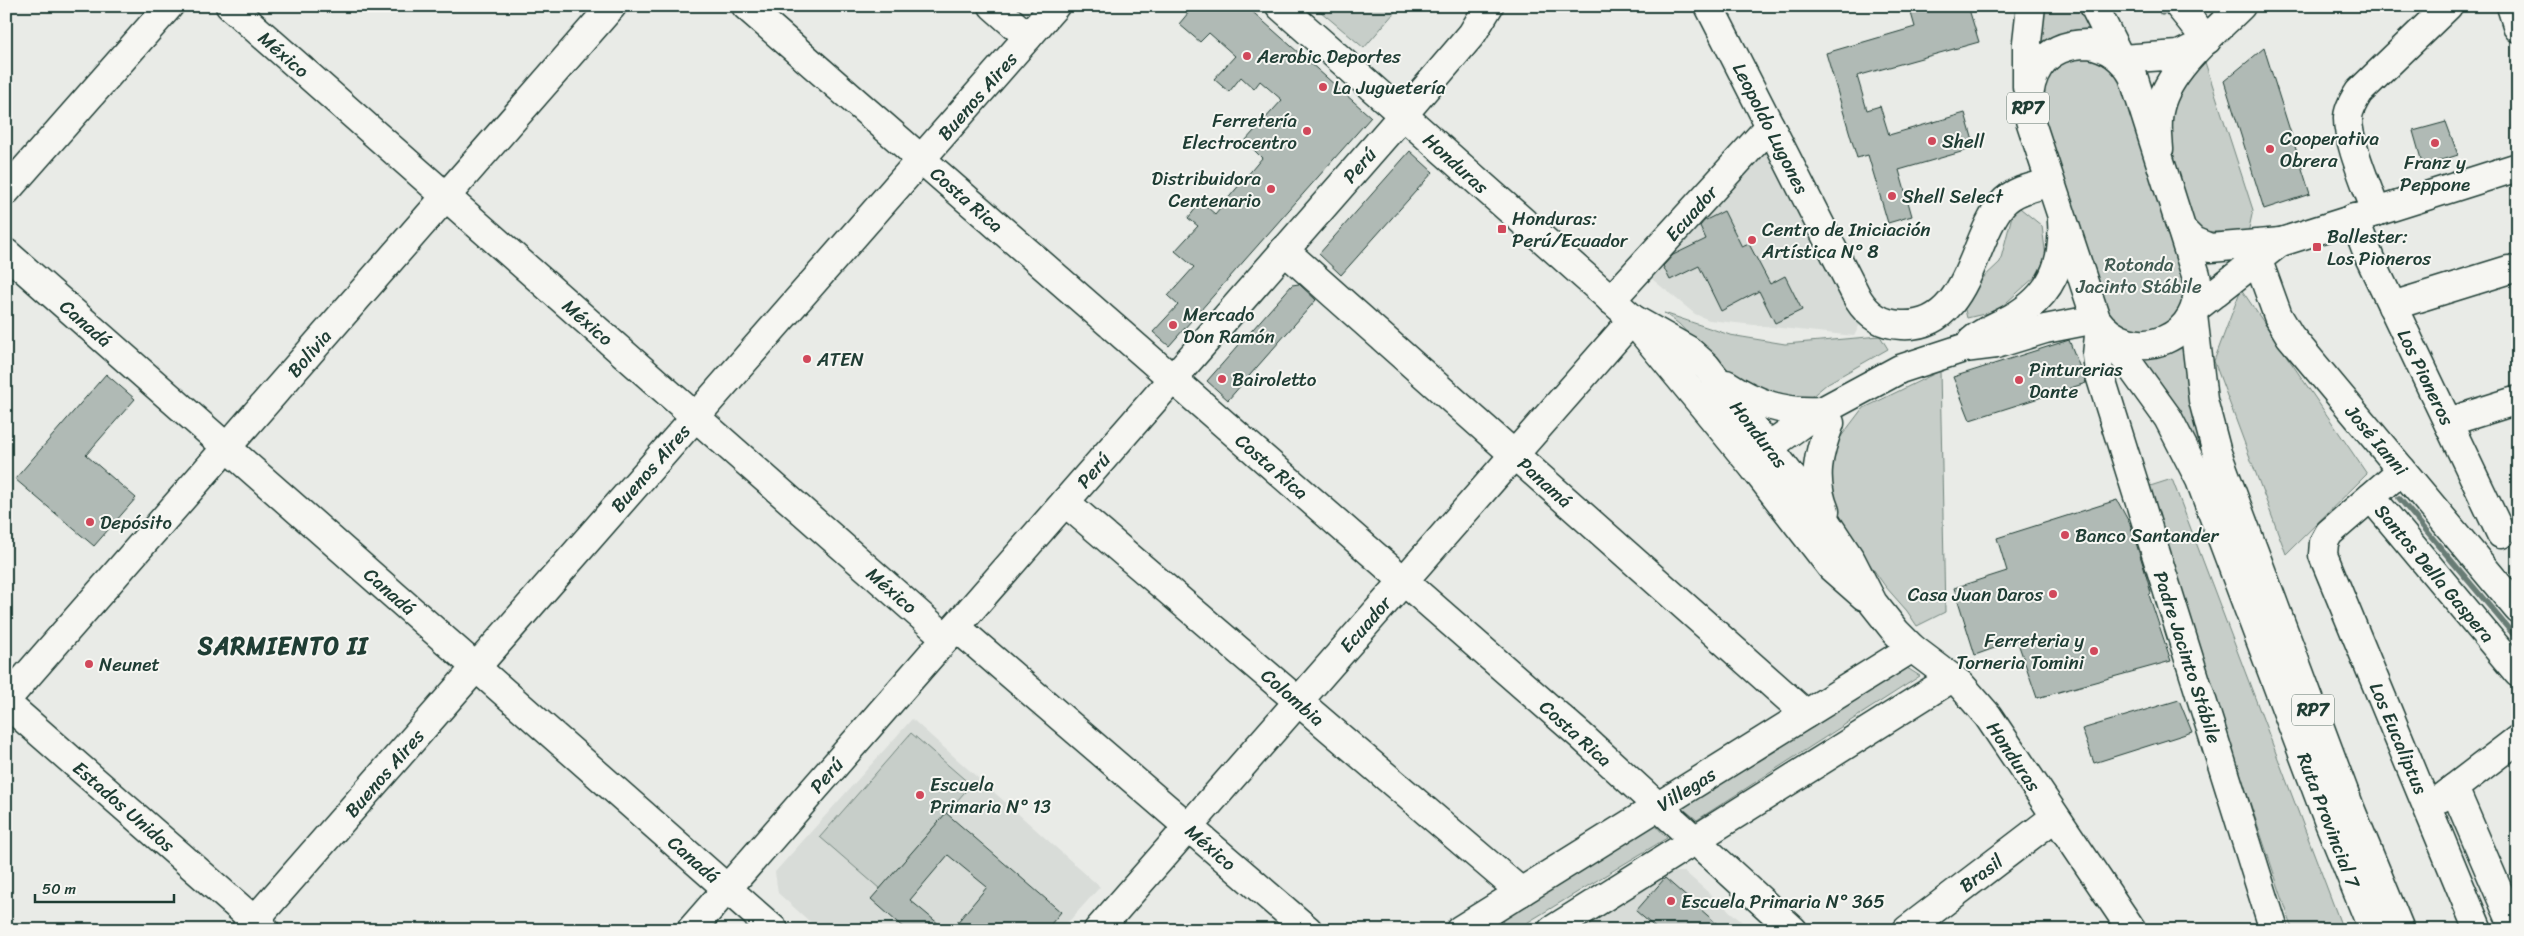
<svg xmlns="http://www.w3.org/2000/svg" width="2524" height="936" font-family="Sriracha,sans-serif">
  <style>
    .built { fill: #d8dcd8 }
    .green { fill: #c7cec9; stroke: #73867e }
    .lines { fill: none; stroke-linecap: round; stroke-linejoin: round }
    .stream { stroke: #687c75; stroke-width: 5.5 }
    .building { fill: #b0bab5; stroke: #1f3d34 }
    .minor-casing { stroke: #1f3d34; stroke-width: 31 }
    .major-casing { stroke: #1f3d34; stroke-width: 31 }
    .highway-casing { stroke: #1f3d34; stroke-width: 31 }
    .minor { stroke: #f6f6f2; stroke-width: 28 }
    .major { stroke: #f6f6f2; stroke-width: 28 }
    .highway { stroke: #f6f6f2; stroke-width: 28 }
    .poi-dot { fill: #d1495b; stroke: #f6f6f2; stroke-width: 2 }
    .labels { text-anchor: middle; stroke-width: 4; stroke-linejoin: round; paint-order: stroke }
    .shield { fill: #f6f6f2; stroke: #60746d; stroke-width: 1 }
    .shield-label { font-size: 18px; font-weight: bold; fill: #1f3d34 }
    .street-label { font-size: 19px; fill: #1f3d34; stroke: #f6f6f2 }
    .poi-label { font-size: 19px; fill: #1f3d34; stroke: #f6f6f2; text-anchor: start }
    .park-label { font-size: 19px; fill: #415a52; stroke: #f6f6f2 }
    .district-label { font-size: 24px; font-weight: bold; letter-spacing: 1px; fill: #1f3d34; stroke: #f6f6f2 }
  </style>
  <rect width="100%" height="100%" fill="#e9ebe7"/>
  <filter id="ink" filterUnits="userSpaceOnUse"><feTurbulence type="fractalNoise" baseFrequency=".02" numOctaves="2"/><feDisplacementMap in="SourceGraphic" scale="10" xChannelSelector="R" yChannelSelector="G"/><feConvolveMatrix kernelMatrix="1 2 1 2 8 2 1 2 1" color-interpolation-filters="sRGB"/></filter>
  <g filter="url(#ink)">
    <g class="built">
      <polygon points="1761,150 1774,150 1860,324 1854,336 1709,320 1695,314 1652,279"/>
      <polygon points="912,719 1100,887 1061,930 819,930 778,893 775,872"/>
      <polygon points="1667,872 1685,872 1751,930 1579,930"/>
    </g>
    <g class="green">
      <polygon points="1314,6 1400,6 1364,48"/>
      <path d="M2042 6H2086L2091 29C2069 29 2055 34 2038 47Z"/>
      <polygon points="2073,55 2107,60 2118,72 2185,276 2183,312 2156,330 2127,331 2104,310 2042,109 2044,75"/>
      <path d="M2204 59 2253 210 2248 233 2195 231C2181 189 2158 138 2173 93 2176 84 2196 67 2204 59Z"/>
      <polygon points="2015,204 2042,226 2046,257 2036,276 1997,311 1967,318 1962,298 2000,262"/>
      <polygon points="2241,289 2367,474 2286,554 2214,361"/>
      <polygon points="1664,313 1730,335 1785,344 1880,336 1888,349 1828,383 1810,398 1779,398 1739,379 1709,356 1679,324"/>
      <polygon points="2189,339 2213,480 2134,359 2147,357"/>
      <polygon points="1940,371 1945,612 1917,626 1907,611 1885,586 1845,529 1830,490 1828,463 1840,438 1862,409"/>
      <polygon points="2172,479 2343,930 2293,930 2144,488"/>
      <polygon points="1904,666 1920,676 1697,820 1680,806"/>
      <polygon points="911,733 971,785 880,889 820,837"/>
      <polygon points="1655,825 1667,838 1515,930 1478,930"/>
    </g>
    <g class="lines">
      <g class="stream">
        <polyline points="2160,6 2162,13"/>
        <polyline points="2399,498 2518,640"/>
      </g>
    </g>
    <g class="building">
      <polygon points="1194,6 1246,6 1371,117 1169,346 1153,332 1178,305 1168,296 1194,267 1175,251 1198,226 1188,218 1201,202 1215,214 1262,158 1245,141 1282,100 1260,81 1254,89 1241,77 1229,92 1214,79 1235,56 1209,33 1200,42 1179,24"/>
      <polygon points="1909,6 1968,6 1979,42 1857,76 1867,110 1880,106 1889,135 1965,113 1975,148 1899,170 1912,216 1888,223 1868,155 1857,158 1826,53 1915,27"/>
      <polygon points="2264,48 2310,194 2264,209 2224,81"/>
      <polygon points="2446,122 2458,155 2423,166 2413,131"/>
      <polygon points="1410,151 1433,172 1341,275 1319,254"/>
      <polygon points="1724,211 1742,247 1749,244 1770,284 1785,276 1802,310 1775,323 1759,291 1721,311 1699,266 1670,280 1663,266 1673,255 1706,239 1700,226 1704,221"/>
      <polygon points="1299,284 1316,300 1228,400 1207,381 1292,285"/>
      <polygon points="2069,340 2086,383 1970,420 1953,377"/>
      <polygon points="106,374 135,399 86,455 136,498 94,546 15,479"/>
      <polygon points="2117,500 2130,524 2144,568 2151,593 2149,595 2171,661 2037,698 2017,640 1975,655 1954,588 2007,571 1997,538"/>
      <polygon points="2179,700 2192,732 2094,763 2082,729"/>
      <polygon points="946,813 1061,912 1046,930 951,930 987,887 948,855 910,900 946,930 906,930 871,899"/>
      <polygon points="1665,878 1724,930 1658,930 1636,911"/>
    </g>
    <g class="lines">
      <defs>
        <g id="minor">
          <polyline points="230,6 946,638"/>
          <polyline points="746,6 1580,735 1793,930"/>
          <polyline points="993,6 1028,37"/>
          <path d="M1709 6 1858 299C1868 315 1881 324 1901 325 1968 329 1971 241 2002 204 2014 190 2033 187 2050 183"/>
          <polyline points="2179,6 2207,40"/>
          <polyline points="2511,6 2518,28"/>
          <polyline points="1403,115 1472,34 1489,6"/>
          <polyline points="6,191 169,6"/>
          <path d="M2376 212C2368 188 2347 141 2348 117 2349 108 2354 100 2359 92L2448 6"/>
          <polyline points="2354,218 2370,259 2501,534"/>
          <polyline points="1284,250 1806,714"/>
          <polyline points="6,253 774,930"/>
          <polyline points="2257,258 2278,316 2290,336 2518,609"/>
          <polyline points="1611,300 1770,126"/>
          <polyline points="2392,306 2508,270"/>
          <polyline points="2448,422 2518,400"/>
          <polyline points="2402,470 2329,533 2324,542 2323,555 2478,930"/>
          <polyline points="2371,497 2518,673"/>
          <polyline points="1065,502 1521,892"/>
          <polyline points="956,627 1308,930"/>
          <polyline points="6,700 612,6"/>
          <polyline points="6,703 265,930"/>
          <polyline points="2454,788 2515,930"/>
          <polyline points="2441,798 2518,739"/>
          <polyline points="246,930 1055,6"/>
          <polyline points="1098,930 1633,319"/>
          <polyline points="1460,930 1912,648"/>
          <polyline points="1552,930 1952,678"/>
          <polyline points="1907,930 2055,817"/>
        </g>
        <g id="major">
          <polyline points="1280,6 1633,319 1688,350 1706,366 1822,516 1851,560 1873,603 1896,632 1912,648 1961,685 1988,716 2132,930"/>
          <polyline points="2121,59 2179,55 2200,45"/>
          <path d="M2159 149C2158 135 2156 121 2160 107 2169 69 2214 33 2241 6"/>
          <polyline points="2182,230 2193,241 2210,248 2281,242 2518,167"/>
          <polyline points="2197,307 2280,242"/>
          <polyline points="2100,326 2097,355 2099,372 2274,930"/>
          <polyline points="1638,327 1755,469 1831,567 1864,596"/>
          <path d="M1972 341C1984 330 1998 326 2012 318 2051 296 2065 264 2062 221"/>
          <path d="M1726 384C1756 404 1784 413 1820 411"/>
          <polyline points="1755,469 1769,447 1811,417 1900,369 1964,348 1996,344 2045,329 2096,319"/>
          <path d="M1825 511C1812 479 1818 454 1830 423"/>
          <polyline points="691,930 1403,115"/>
        </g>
        <g id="highway">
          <polyline points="2094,6 2119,56"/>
          <path d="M2088 44C2109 47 2123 58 2133 76L2196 275C2210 339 2131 369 2096 319L2030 120C2024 78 2041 44 2088 44Z"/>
          <polyline points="2027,87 2027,42 2031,6"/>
          <polyline points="2193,315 2203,400 2217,453 2350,808 2400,930"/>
          <polyline points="2106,332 2168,418 2200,480 2328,820 2373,930"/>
        </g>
      </defs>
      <use href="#minor" class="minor-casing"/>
      <use href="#major" class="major-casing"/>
      <use href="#highway" class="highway-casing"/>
      <use href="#minor" class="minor"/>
      <use href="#major" class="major"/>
      <use href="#highway" class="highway"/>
    </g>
  </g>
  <g class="poi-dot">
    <circle cx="1247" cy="56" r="5"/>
    <circle cx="1323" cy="87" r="5"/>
    <circle cx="1307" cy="131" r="5"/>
    <circle cx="1932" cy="141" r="5"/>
    <circle cx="2435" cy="143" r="5"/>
    <circle cx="2270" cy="149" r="5"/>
    <circle cx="1271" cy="189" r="5"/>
    <circle cx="1892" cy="196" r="5"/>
    <rect x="1497" y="224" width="10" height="10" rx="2.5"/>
    <circle cx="1752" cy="240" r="5"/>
    <rect x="2312" y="242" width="10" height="10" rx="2.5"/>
    <circle cx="1173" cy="325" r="5"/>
    <circle cx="807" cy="359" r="5"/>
    <circle cx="1222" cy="379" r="5"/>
    <circle cx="2019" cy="380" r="5"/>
    <circle cx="90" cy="522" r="5"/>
    <circle cx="2065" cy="535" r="5"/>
    <circle cx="2053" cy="594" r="5"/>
    <circle cx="2094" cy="651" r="5"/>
    <circle cx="89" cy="664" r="5"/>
    <circle cx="920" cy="795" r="5"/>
    <circle cx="1671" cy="901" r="5"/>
  </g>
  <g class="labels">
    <g class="shield">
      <rect x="2007" y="92.5" width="42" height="31" rx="4"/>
      <rect x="2292" y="694.5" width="42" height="31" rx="4"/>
    </g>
    <g class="shield-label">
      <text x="2028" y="114">RP7</text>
      <text x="2313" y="716">RP7</text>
    </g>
    <g class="street-label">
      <text transform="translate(284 54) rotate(41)" y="7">México</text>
      <text transform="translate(977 96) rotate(-49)" y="7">Buenos Aires</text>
      <text transform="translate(1771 128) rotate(63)" y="7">Leopoldo Lugones</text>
      <text transform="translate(1456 163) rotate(42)" y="7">Honduras</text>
      <text transform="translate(1359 165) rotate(-49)" y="7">Perú</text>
      <text transform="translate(967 199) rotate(41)" y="7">Costa Rica</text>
      <text transform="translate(1691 213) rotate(-48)" y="7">Ecuador</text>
      <text transform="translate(588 322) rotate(41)" y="7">México</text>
      <text transform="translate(86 323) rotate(41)" y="7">Canadá</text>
      <text transform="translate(309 353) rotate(-49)" y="7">Bolivia</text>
      <text transform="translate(2426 377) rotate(64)" y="7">Los Pioneros</text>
      <text transform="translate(1759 434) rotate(52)" y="7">Honduras</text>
      <text transform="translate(2377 440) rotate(50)" y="7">José Ianni</text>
      <text transform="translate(1272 466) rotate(41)" y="7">Costa Rica</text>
      <text transform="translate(650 468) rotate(-49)" y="7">Buenos Aires</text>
      <text transform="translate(1093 470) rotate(-49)" y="7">Perú</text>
      <text transform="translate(1545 482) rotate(42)" y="7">Panamá</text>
      <text transform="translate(2435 573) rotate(50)" y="7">Santos Della Gaspera</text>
      <text transform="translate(892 590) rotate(41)" y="7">México</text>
      <text transform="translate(390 591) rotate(41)" y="7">Canadá</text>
      <text transform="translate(1365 624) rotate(-49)" y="7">Ecuador</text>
      <text transform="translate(2188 657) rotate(72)" y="7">Padre Jacinto Stábile</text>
      <text transform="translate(1293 697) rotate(41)" y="7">Colombia</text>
      <text transform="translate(1576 733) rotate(42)" y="7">Costa Rica</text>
      <text transform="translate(2399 738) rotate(67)" y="7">Los Eucaliptus</text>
      <text transform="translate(2014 756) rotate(56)" y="7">Honduras</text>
      <text transform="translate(384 773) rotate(-49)" y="7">Buenos Aires</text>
      <text transform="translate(826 775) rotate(-49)" y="7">Perú</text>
      <text transform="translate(1686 789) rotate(-32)" y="7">Villegas</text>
      <text transform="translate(124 806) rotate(41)" y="7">Estados Unidos</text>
      <text transform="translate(2329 820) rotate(69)" y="7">Ruta Provincial 7</text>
      <text transform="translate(1211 847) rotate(41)" y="7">México</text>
      <text transform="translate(694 859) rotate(41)" y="7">Canadá</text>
      <text transform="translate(1981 873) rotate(-37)" y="7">Brasil</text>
    </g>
    <g class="poi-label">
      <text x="1257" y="63">Aerobic Deportes</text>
      <text x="1333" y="94">La Juguetería</text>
      <text x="1297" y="127" text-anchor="end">Ferretería<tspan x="1297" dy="22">Electrocentro</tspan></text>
      <text x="2280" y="145">Cooperativa<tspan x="2280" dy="22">Obrera</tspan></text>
      <text x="1942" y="148">Shell</text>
      <text x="2435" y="169" text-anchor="middle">Franz y<tspan x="2435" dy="22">Peppone</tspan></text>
      <text x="1261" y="185" text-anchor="end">Distribuidora<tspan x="1261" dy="22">Centenario</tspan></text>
      <text x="1902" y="203">Shell Select</text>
      <text x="1512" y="225">Honduras:<tspan x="1512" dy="22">Perú/Ecuador</tspan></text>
      <text x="1762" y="236">Centro de Iniciación<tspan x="1762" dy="22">Artística N° 8</tspan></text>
      <text x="2327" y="243">Ballester:<tspan x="2327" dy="22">Los Pioneros</tspan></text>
      <text x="1183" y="321">Mercado<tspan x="1183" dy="22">Don Ramón</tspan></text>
      <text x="817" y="366">ATEN</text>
      <text x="2029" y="376">Pinturerias<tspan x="2029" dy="22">Dante</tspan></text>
      <text x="1232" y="386">Bairoletto</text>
      <text x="100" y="529">Depósito</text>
      <text x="2075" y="542">Banco Santander</text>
      <text x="2043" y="601" text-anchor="end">Casa Juan Daros</text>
      <text x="2084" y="647" text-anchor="end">Ferreteria y<tspan x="2084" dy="22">Torneria Tomini</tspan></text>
      <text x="99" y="671">Neunet</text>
      <text x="930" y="791">Escuela<tspan x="930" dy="22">Primaria N° 13</tspan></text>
      <text x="1681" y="908">Escuela Primaria N° 365</text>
    </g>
    <g class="park-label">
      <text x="2139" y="271">Rotonda<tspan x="2139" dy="22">Jacinto Stábile</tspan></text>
    </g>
    <g class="district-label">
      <text x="283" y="654">SARMIENTO II</text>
    </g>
  </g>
  <rect width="2524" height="936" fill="none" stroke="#f6f6f2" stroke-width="25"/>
  <rect x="12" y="12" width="2499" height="911" fill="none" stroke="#1f3d34" stroke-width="2" filter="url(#ink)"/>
  <path d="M35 894v8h139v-8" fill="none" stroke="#1f3d34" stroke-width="2.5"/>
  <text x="42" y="894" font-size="15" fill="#1f3d34" stroke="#f6f6f2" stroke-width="4" paint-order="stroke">50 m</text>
</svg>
